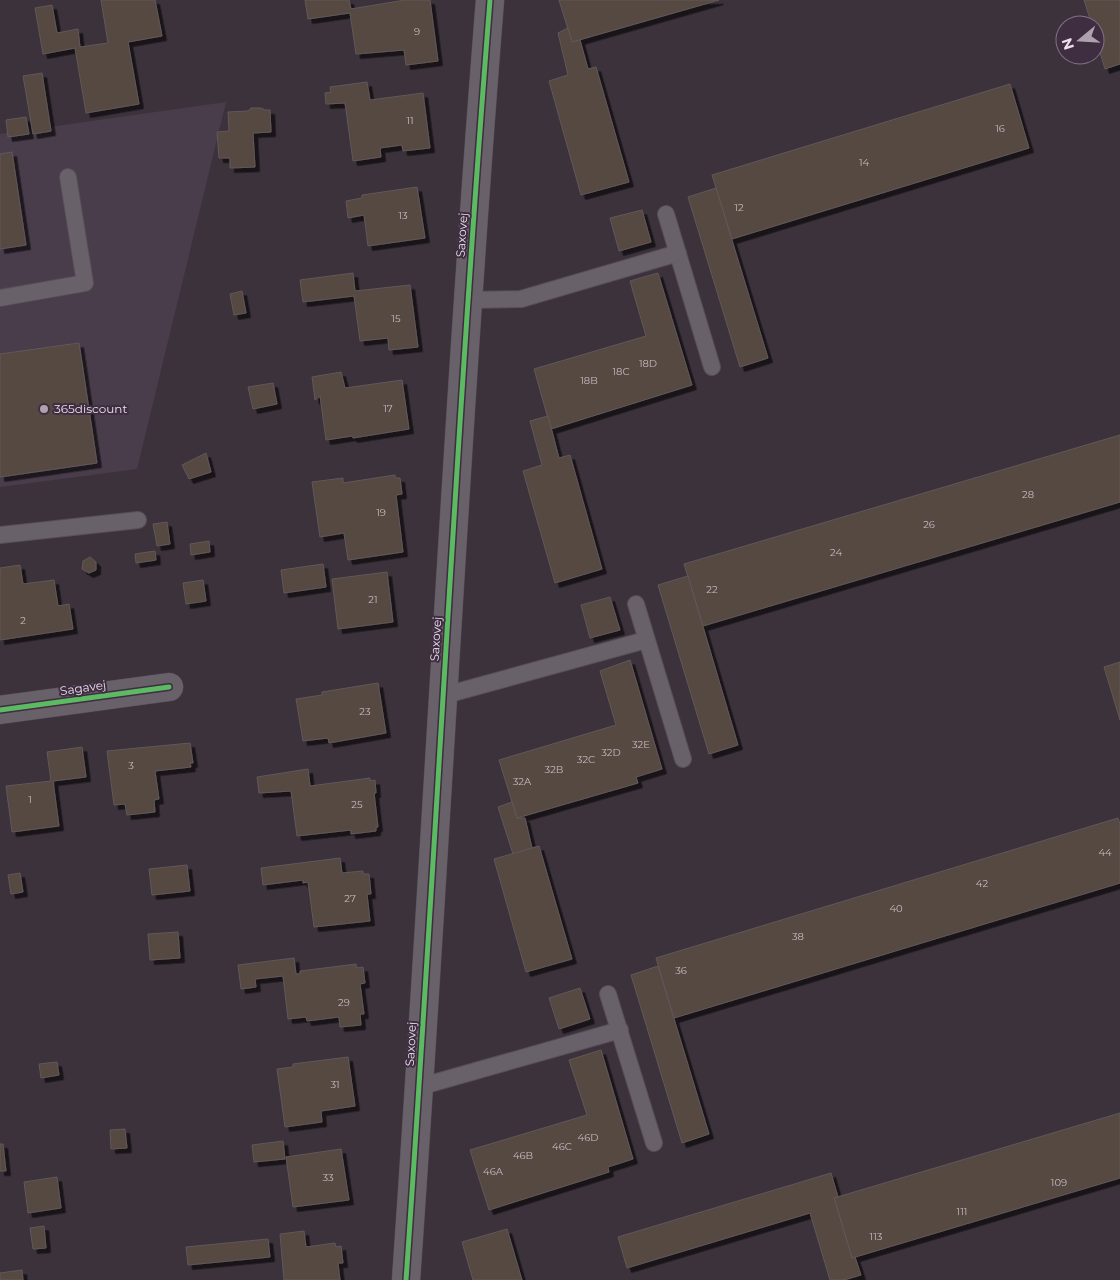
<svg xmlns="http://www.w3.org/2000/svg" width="1120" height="1280" font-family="Montserrat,sans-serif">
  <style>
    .commercial { fill: #493d4c }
    .building { fill: #564842; stroke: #61585a; filter: url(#shadow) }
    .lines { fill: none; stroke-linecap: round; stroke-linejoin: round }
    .service-casing { stroke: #574e57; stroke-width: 18 }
    .minor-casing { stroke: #574e57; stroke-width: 29 }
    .service { stroke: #696169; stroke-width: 16 }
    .minor { stroke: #696169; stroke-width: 28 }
    .cycleway-casing { stroke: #3f2d41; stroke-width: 8 }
    .cycleway { stroke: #5cba63; stroke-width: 5 }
    .poi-dot { fill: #ada2ae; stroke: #3f2d41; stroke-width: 2 }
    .labels { text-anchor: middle; stroke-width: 4; stroke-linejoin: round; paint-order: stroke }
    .number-label { font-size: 10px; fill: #c5b9c1 }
    .street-label { font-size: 12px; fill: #eadfeb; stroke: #3f2d41 }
    .poi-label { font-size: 12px; fill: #eadfeb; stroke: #3f2d41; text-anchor: start }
  </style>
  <defs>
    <filter id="shadow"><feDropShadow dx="4.5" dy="4.5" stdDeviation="0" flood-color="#0009"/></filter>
  </defs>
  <rect width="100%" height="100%" fill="#3c323c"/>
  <polygon class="commercial" points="226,102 137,469 0,487 0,134"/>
  <g class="building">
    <polygon points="101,0 155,0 162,36 128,42 139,104 86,113 75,48 43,54 35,8 52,5 57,33 78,29 80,47 108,43"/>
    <polygon points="305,0 349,0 351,9 405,0 430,0 438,61 406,65 404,50 356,54 350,13 308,19"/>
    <polygon points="559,0 719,0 572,42"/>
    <polygon points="1084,0 1120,0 1120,64 1105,69 1095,36 1095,25 1092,25"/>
    <polygon points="568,28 572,42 580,40 588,69 596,67 629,182 581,195 549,81 568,75 558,33"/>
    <polygon points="42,73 51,131 33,134 23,76"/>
    <polygon points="367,82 370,100 423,93 430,148 403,151 402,145 380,148 381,157 353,161 345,103 326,104 325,93 331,92 330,87"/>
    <polygon points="1010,84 1029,148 732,239 712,175"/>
    <polygon points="251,108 261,108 265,110 270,110 271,132 253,133 255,167 230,168 230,158 219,158 217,132 229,131 228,112 248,111"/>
    <polygon points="26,117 29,134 8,137 6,120"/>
    <polygon points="12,152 26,245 0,249 0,154"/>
    <polygon points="417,187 425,238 368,246 364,215 348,218 346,201 362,198 362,195"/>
    <polygon points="716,188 768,358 740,367 688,197"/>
    <polygon points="642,210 651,242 619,251 610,218"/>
    <polygon points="353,273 355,291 410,285 418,347 389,350 388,338 360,341 354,296 303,302 300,280"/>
    <polygon points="658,273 692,385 551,429 534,369 646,336 630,281"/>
    <polygon points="242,291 246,313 234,315 230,294"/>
    <polygon points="79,343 97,463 0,477 0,354"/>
    <polygon points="341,372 345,388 402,380 409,429 353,438 352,436 326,440 320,396 315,400 312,377"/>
    <polygon points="273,383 277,404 253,409 248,387"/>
    <polygon points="548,416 559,458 570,455 602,569 555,583 523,471 542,465 530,421"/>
    <polygon points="1120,435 1120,502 703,626 684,564"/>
    <polygon points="206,453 211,472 189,479 182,465"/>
    <polygon points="395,475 395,478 400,478 402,494 396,495 403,552 348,560 344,533 320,537 312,482 343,478 343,483"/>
    <polygon points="167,522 170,544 157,546 153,524"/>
    <polygon points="209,541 210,552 191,555 190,544"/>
    <polygon points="155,551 156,560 136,563 135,554"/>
    <polygon points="90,557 96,562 96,570 89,573 82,569 83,561"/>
    <polygon points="323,564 326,587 284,593 281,570"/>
    <polygon points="20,565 23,584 54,580 58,606 69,604 73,629 0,640 0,568"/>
    <polygon points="387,572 393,622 338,629 332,579"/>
    <polygon points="688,576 738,745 709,754 658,585"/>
    <polygon points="203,580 206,601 186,604 183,583"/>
    <polygon points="610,597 620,630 590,638 581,605"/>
    <polygon points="630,660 662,769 636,777 638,783 517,818 499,760 616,725 600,671"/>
    <polygon points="1120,662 1120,720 1104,667"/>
    <polygon points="378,683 386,733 329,743 328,738 303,741 296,699 322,695 322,692"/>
    <polygon points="190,743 193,763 190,763 191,767 155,771 159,799 154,800 155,812 127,815 125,804 114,805 107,751"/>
    <polygon points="82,747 86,777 53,781 59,826 12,832 6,786 51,781 47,752"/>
    <polygon points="308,769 310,786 370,778 370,781 375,780 376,793 374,793 378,827 376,827 376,831 351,834 351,830 297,836 291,791 259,793 257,777"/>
    <polygon points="512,802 517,818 525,818 532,848 513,854 498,807"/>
    <polygon points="1118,818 1120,824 1120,883 674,1018 656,958"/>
    <polygon points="539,846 572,959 526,972 494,859"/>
    <polygon points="340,858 342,873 363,871 363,874 369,874 371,894 367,894 370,921 314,927 308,882 303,883 303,880 263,885 261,868"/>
    <polygon points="187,865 190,891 152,895 149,869"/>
    <polygon points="20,873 23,892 11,894 8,875"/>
    <polygon points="178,932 180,958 150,960 148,934"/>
    <polygon points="294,958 296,974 300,974 300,971 356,964 357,968 363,967 365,983 360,984 364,1014 360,1014 361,1025 340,1027 339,1017 307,1021 306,1017 288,1019 283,976 255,979 256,987 241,989 238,965"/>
    <polygon points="658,966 709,1134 682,1143 631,975"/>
    <polygon points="580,988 590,1019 559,1029 549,998"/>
    <polygon points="601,1050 633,1159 608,1167 609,1172 489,1210 470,1150 587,1115 569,1060"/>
    <polygon points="348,1057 355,1106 321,1111 322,1122 285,1127 277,1069 293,1067 293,1064"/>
    <polygon points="57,1062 59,1075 41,1078 39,1064"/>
    <polygon points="1120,1113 1120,1178 852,1258 834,1198"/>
    <polygon points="125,1129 127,1148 111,1149 110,1130"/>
    <polygon points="283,1141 285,1159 254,1162 252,1145"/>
    <polygon points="0,1144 3,1144 6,1171 0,1171"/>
    <polygon points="341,1149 349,1200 293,1207 286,1157"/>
    <polygon points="831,1173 838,1197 834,1198 852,1258 855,1257 861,1275 844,1280 830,1280 810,1213 627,1268 618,1237"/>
    <polygon points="57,1177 61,1208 28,1213 24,1182"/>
    <polygon points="44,1226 46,1248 33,1249 30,1228"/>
    <polygon points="507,1229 522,1280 473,1280 462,1242"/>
    <polygon points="304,1231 306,1247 335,1243 336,1247 341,1246 343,1263 338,1263 340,1280 284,1280 280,1234"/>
    <polygon points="268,1239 270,1257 188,1265 186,1247"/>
    <polygon points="22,1270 23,1280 0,1280 0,1273"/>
  </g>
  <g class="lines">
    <defs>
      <g id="service">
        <polyline points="666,214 712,367"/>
        <polyline points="0,298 85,283 68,177"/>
        <polyline points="469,300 521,299 678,253"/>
        <polyline points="0,535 138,520"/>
        <polyline points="636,604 683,759"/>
        <polyline points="442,696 646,640"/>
        <polyline points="608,994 654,1143"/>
        <polyline points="419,1087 620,1030"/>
      </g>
      <g id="minor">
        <polyline points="0,710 169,687"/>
        <path d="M406 1280C436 854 456 426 490 0"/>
      </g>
    </defs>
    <use href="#service" class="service-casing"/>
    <use href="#minor" class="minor-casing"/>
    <use href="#service" class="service"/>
    <use href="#minor" class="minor"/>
    <defs>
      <g id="cycleway">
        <polyline points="0,710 169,687"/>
        <path d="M406 1280C436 854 456 426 490 0"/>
      </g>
    </defs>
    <use href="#cycleway" class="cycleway-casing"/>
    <use href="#cycleway" class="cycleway"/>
  </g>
  <circle class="poi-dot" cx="44" cy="409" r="5"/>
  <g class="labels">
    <g class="number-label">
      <text x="417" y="35">9</text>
      <text x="410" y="124">11</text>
      <text x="1000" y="132">16</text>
      <text x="864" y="166">14</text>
      <text x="739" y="211">12</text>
      <text x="403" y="219">13</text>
      <text x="396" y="322">15</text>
      <text x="648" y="367">18D</text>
      <text x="621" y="375">18C</text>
      <text x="589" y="384">18B</text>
      <text x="388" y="412">17</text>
      <text x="1028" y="498">28</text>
      <text x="381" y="516">19</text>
      <text x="929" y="528">26</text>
      <text x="836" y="556">24</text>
      <text x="712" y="593">22</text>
      <text x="373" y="603">21</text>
      <text x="23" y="624">2</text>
      <text x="365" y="715">23</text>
      <text x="641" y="748">32E</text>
      <text x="611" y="756">32D</text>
      <text x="586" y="763">32C</text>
      <text x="131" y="769">3</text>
      <text x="554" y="773">32B</text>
      <text x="522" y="785">32A</text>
      <text x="30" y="803">1</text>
      <text x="357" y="808">25</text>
      <text x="1105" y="856">44</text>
      <text x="982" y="887">42</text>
      <text x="350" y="902">27</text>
      <text x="896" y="912">40</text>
      <text x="798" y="940">38</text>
      <text x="681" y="974">36</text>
      <text x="344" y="1006">29</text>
      <text x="335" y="1088">31</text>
      <text x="588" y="1141">46D</text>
      <text x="562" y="1150">46C</text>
      <text x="523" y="1159">46B</text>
      <text x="493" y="1175">46A</text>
      <text x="328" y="1181">33</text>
      <text x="1059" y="1186">109</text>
      <text x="962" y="1215">111</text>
      <text x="876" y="1240">113</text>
    </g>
    <g class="street-label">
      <text transform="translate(462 235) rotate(-86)" y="4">Saxovej</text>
      <text transform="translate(436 639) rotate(-86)" y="4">Saxovej</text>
      <text transform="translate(83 688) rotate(-8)" y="4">Sagavej</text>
      <text transform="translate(411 1044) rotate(-87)" y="4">Saxovej</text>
    </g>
    <g class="poi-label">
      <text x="54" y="413">365discount</text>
    </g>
  </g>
  <g transform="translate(1080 40) rotate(252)"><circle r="24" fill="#3f2d41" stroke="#837485"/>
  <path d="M0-4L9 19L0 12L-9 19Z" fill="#ada2ae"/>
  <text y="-8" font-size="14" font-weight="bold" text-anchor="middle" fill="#eadfeb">N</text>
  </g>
</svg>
